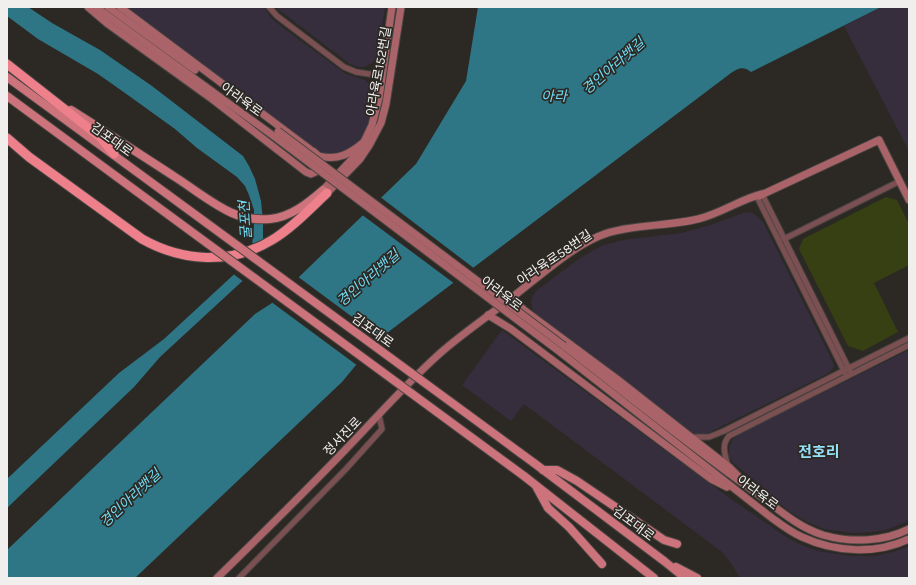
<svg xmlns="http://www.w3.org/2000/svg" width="916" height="585" font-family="Karla,'Noto Sans KR',sans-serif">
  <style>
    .industrial { fill: #362d3d }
    .green { fill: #364013 }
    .water { fill: #2e7685 }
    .pier { fill: #2c2925 }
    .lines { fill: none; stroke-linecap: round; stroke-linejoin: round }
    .street-casing { stroke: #484541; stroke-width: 7 }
    .secondary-casing { stroke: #484541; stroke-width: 9 }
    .primary-casing { stroke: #484541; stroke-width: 10 }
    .highway-casing { stroke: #484541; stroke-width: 11 }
    .street { stroke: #7c5053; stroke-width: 5 }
    .secondary { stroke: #aa6469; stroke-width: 7 }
    .primary { stroke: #cd737b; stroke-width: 8 }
    .highway { stroke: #ed808a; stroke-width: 9 }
    .secondary-bridge-casing { stroke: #484541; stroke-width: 9; stroke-linecap: butt }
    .primary-bridge-casing { stroke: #484541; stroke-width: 10; stroke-linecap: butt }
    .secondary-bridge { stroke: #aa6469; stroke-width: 7 }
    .primary-bridge { stroke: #cd737b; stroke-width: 8 }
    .labels { text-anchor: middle; stroke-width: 3.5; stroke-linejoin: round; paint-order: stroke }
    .street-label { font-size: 13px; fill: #f1efed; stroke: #2c2925 }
    .water-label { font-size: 14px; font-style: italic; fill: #71dcf4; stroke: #2c2925 }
    .quarter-label { font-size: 15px; font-weight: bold; fill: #96dff8; stroke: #2c2925 }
  </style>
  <rect width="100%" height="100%" fill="#2c2925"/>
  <g class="industrial">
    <polygon points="128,7 264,7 271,18 282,27 335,66 346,74 365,80 372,86 374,94 373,106 368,124 362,138 356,145 343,154 324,154 319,152 133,13"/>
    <polygon points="275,7 385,7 377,57 372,63 364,67 359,67 350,64"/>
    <polygon points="881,7 909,7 909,151 844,26"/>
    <polygon points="746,212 753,213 763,222 829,354 834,366 831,371 827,374 708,433 699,435 691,432 535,314 533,311 531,303 532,297 536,291 580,258 601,246 623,240 681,233 693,230 710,225"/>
    <polygon points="502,330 731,499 785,536 797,543 818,551 851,556 876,556 896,551 909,546 909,578 740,578 729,560 722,552 524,404 511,421 462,385"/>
    <polygon points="909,350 909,521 886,530 872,532 852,533 824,529 807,522 789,511 770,496 763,487 733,463 729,456 729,447 733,439 741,433"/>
  </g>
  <polygon class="green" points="886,197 897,200 909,224 909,265 874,283 898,332 863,351 848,346 799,249 803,239"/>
  <g class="water">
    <polygon points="7,7 28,7 52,23 100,50 152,86 243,156 249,166 255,179 261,201 263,221 263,242 250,274 160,357 134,387 7,508 7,479 119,373 164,339 243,266 252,247 254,225 254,210 249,195 245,186 237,177 197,148 175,129 125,93 98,74 38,39 11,19 7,16"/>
    <path d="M478 7H881L751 72C743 66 739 68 731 73L375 342 342 382 135 578H7V550L255 314 272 303 416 164 466 81Z"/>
  </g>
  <g class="pier">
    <polygon points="379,196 475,269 455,284 361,214"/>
    <polygon points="251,242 263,251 263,253 261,261 255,270 244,282 232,273 247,256"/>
    <polygon points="297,276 382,339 376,344 358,366 270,301"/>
  </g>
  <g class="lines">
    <defs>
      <g id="street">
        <polyline points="269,7 277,16 344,67 356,72 382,76"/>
        <polyline points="762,194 850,371"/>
        <polyline points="756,195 845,373"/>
        <polyline points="784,239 900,181"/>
        <polyline points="691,437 709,437 724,431 909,338"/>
        <path d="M728 466C725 455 721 445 729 436L909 345"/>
        <polyline points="239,578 346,469 382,429 379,415"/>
      </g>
      <g id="secondary">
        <path d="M88 7 108 24 212 99 306 172 311 174C324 170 322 160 314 152"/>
        <polyline points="96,7 275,137"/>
        <polyline points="108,7 195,70"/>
        <path d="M120 7 319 156C337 161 350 154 364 142"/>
        <polyline points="323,190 354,157 364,142 372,125 379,98 392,7"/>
        <polyline points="327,193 360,159 370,144 381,123 386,104 401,7"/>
        <polyline points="759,196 879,140 909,200"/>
        <polyline points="511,299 524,310 617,379 729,467 739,477"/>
        <polyline points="488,315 511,329 711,479 727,487"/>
        <path d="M564 346C626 394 688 444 752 490 775 506 795 526 823 535 851 543 883 542 909 529"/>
        <path d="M560 352 768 515C779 523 789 531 802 537 835 552 875 555 909 539"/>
        <path d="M217 578C260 536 304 493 346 449 376 418 405 385 437 356 460 335 486 318 510 299 536 279 568 250 597 237 625 224 666 227 698 219 720 214 741 199 762 194"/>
      </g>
      <g id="primary">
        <polyline points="7,77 126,164"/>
        <polyline points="7,96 117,177"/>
        <path d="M71 110C106 132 141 155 175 177 194 189 212 204 232 213 243 218 258 220 270 219 291 217 308 203 323 190"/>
        <polyline points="534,463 664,561 685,578"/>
        <polyline points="543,470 557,470 577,481 664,540 677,544"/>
        <polyline points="524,476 654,578"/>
        <polyline points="536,486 548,508 569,527 602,564"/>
        <polyline points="676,567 697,578"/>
      </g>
      <g id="highway">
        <polyline points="7,64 100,137 114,154"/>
        <path d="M7 138 29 157 142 239C183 262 231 265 272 240 292 228 310 209 327 193"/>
      </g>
    </defs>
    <use href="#street" class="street-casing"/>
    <use href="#secondary" class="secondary-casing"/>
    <use href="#primary" class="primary-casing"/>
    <use href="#highway" class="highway-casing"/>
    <use href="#street" class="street"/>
    <use href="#secondary" class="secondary"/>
    <use href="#primary" class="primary"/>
    <use href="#highway" class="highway"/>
    <defs>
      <g id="secondary-bridge">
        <polyline points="278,131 564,346"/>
        <polyline points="275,137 560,352"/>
      </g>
      <g id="primary-bridge">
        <polyline points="126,164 534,463"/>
        <polyline points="117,177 524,476"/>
      </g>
    </defs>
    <use href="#secondary-bridge" class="secondary-bridge-casing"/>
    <use href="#primary-bridge" class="primary-bridge-casing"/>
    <use href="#secondary-bridge" class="secondary-bridge"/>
    <use href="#primary-bridge" class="primary-bridge"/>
  </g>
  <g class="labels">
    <g class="street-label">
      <text transform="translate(378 71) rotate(-80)" y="5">아라육로152번길</text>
      <text transform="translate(242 99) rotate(36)" y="5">아라육로</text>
      <text transform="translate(112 139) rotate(36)" y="5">김포대로</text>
      <text transform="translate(554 257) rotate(-34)" y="5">아라육로58번길</text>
      <text transform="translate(502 293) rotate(37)" y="5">아라육로</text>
      <text transform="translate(373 330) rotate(36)" y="5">김포대로</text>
      <text transform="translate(342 436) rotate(-46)" y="5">정서진로</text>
      <text transform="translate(758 492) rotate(37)" y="5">아라육로</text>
      <text transform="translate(634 523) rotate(37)" y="5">김포대로</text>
    </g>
    <g class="water-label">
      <text transform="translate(613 66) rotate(-41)" y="5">경인아라뱃길</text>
      <text x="554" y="101">아라</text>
      <text transform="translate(245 220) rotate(-94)" y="5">굴포천</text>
      <text transform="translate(368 278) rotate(-41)" y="5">경인아라뱃길</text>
      <text transform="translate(130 498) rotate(-43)" y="5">경인아라뱃길</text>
    </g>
    <g class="quarter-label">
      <text x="819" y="457">전호리</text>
    </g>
  </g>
  <rect width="916" height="585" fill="none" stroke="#f1efed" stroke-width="16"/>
</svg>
